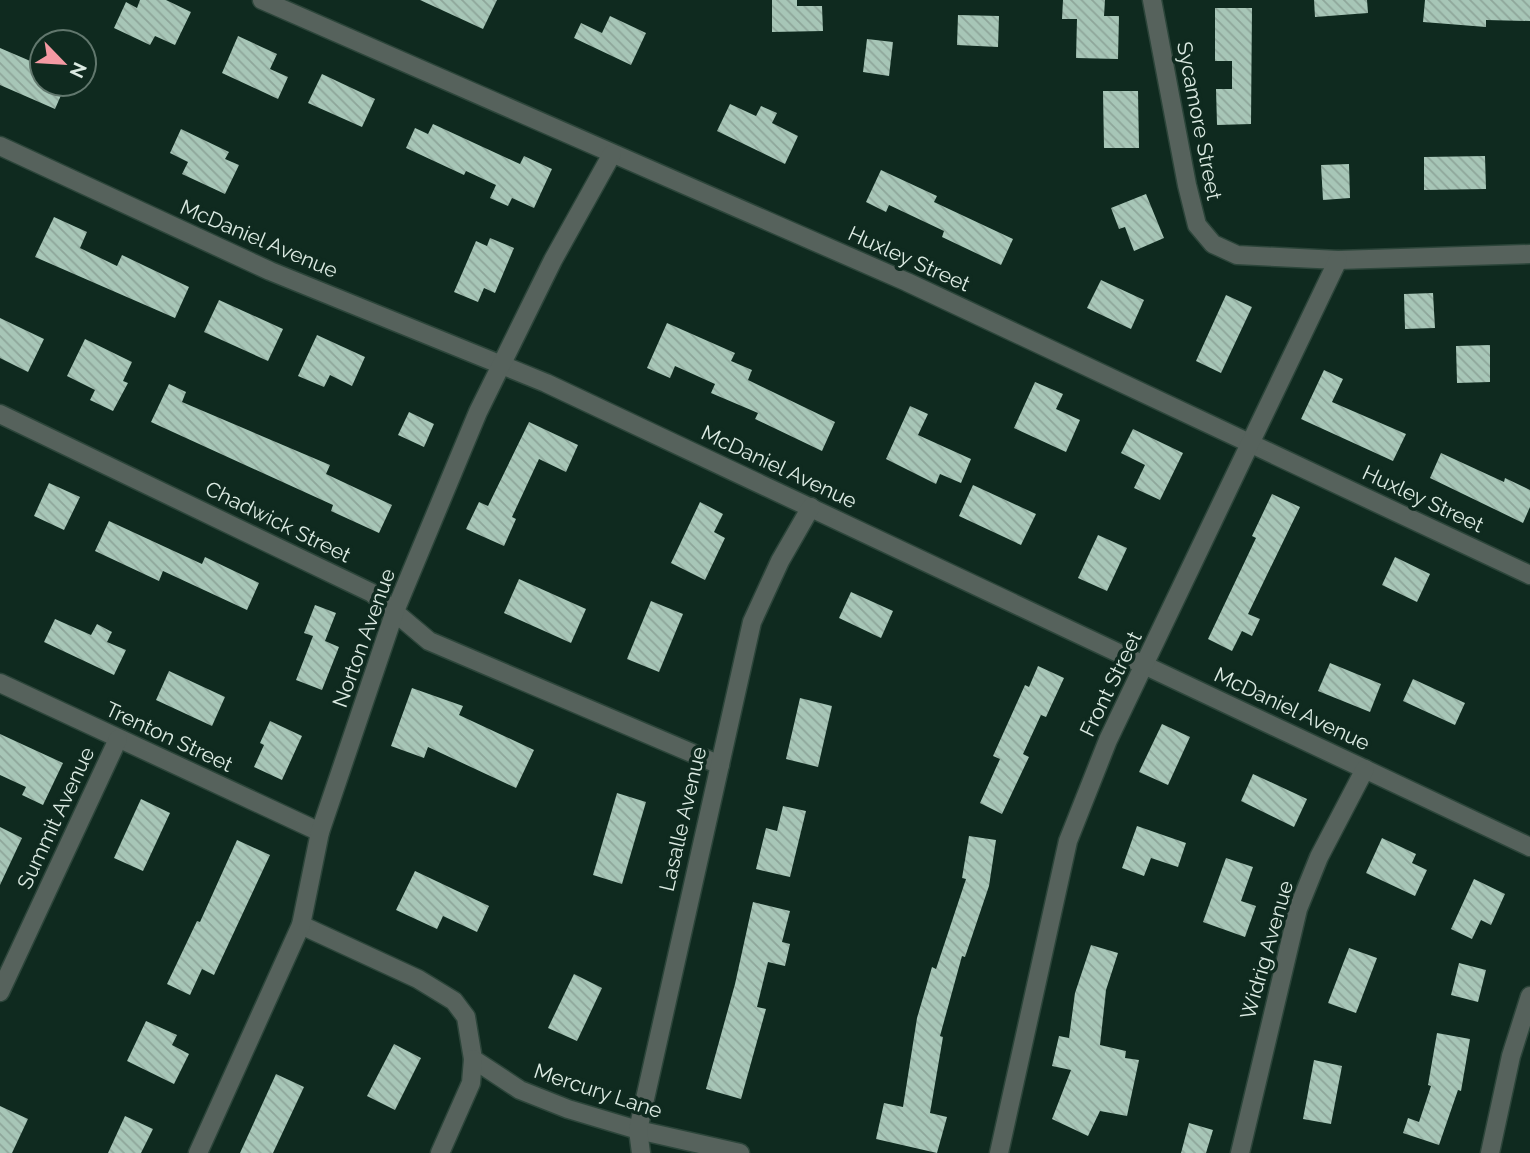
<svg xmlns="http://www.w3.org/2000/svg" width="1530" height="1153" font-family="Raleway,sans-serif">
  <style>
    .building { fill: url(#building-back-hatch) }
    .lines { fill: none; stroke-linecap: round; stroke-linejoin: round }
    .minor-casing { stroke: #2c453a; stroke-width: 21 }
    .minor { stroke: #56625c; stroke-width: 18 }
    .labels { text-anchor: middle; stroke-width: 7; stroke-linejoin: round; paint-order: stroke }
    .street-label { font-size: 21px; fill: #dbeae2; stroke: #0f2a1f }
  </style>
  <defs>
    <pattern id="building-back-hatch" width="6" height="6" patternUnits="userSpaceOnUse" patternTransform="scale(1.75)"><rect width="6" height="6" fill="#a7c6b7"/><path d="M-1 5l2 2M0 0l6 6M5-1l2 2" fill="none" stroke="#8ea69a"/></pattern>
  </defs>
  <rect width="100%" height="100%" fill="#0f2a1f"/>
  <g class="building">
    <polygon points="140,0 166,0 191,12 175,45 155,36 150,45 114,28 126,2 137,8"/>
    <polygon points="420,0 497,0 483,29"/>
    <polygon points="772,0 797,0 797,6 822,6 823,31 772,32"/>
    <polygon points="1063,0 1105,0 1104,16 1119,16 1118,59 1076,58 1077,19 1062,19"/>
    <polygon points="1314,0 1367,0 1368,13 1315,17"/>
    <polygon points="1425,0 1530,0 1530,21 1486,20 1486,27 1423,22"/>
    <polygon points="1215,8 1252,8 1251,124 1217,125 1216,89 1232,89 1232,61 1215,61"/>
    <polygon points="958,15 999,16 998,47 957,45"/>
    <polygon points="610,16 646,33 631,65 574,38 581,23 602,33"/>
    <polygon points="238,36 277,54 270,69 288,77 278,99 222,73"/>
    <polygon points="867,39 893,42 889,76 863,72"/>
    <polygon points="0,48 42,66 42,84 66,84 55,109 0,85"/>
    <polygon points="322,74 375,99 362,127 308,103"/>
    <polygon points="1103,91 1138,91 1139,148 1104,148"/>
    <polygon points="730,104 756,116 761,106 777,113 772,123 798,136 785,164 717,131"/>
    <polygon points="433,124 520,164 524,156 552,169 534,208 512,198 508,206 490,198 496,185 466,171 464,175 406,148 415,128 428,134"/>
    <polygon points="181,129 229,152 225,159 239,165 225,194 182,174 188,162 170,153"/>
    <polygon points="1485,156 1486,189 1424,190 1424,157"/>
    <polygon points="1349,164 1350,198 1323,200 1321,165"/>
    <polygon points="881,170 937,196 934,202 1013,239 1001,265 942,237 944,231 889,205 886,212 866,202"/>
    <polygon points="1146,194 1164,238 1134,251 1125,227 1119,229 1111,208"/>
    <polygon points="54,217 87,232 80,248 117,266 122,255 189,287 175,318 35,257"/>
    <polygon points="490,238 514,248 495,293 484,288 478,302 454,292 476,241 487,246"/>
    <polygon points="1101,280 1144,300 1131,329 1087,308"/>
    <polygon points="1433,293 1435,328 1405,329 1404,294"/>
    <polygon points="1226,295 1252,307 1221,373 1196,361"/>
    <polygon points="219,300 283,329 268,361 204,332"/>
    <polygon points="0,318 44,339 28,372 0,358"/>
    <polygon points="667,323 735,353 731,361 752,370 748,380 835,422 822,451 755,419 758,413 711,393 715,384 675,366 670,378 647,368"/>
    <polygon points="317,335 365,357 352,386 330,375 324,387 298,376"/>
    <polygon points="85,339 132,362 123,381 128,383 113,411 90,400 95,390 67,376"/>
    <polygon points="1490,345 1490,382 1457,383 1456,346"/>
    <polygon points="1324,370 1343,379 1332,402 1406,434 1393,461 1301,419"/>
    <polygon points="1035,382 1063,394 1056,409 1080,420 1066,452 1014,428"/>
    <polygon points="169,384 186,392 182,402 330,465 326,474 392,505 379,533 331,511 333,505 151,422"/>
    <polygon points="910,406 928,414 918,435 971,459 961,483 940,474 936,484 886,459"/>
    <polygon points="409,412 434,424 424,447 398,435"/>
    <polygon points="529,422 578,445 566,472 539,459 512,517 516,519 504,546 466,529 479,502 488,506"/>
    <polygon points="1133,429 1183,453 1160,500 1134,488 1145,465 1121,453"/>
    <polygon points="1441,453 1504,482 1505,478 1530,490 1530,507 1523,523 1430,478"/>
    <polygon points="49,483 80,497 64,530 34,516"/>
    <polygon points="973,485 1036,514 1021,545 959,516"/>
    <polygon points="1272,494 1300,507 1248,614 1260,619 1252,636 1242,631 1232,651 1208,639 1256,538 1252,536"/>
    <polygon points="700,502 723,514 714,532 725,538 705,580 671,563"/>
    <polygon points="109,521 202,564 205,557 259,583 247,610 163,571 159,581 95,551"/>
    <polygon points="1098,535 1127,548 1107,591 1078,578"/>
    <polygon points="1395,557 1430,574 1417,602 1382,585"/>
    <polygon points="519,579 586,609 571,643 504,613"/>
    <polygon points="851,592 893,611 881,638 839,618"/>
    <polygon points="651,601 683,614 659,672 627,659"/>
    <polygon points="315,605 336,613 325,641 339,647 322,690 296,680 313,636 304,633"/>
    <polygon points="55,619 91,635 97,624 112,632 107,642 126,650 114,675 44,642"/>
    <polygon points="1330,663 1381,684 1370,712 1318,691"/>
    <polygon points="1038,666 1064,678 1046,717 1041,715 1023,754 1029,757 1002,814 980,803 1000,759 993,756 1025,685 1029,687"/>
    <polygon points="169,671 225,697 212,726 156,700"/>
    <polygon points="1413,679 1465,703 1455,725 1403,701"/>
    <polygon points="412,688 463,706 459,715 534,750 516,788 428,747 424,758 391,746"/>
    <polygon points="800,698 832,706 818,767 786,759"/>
    <polygon points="270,721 302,736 282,780 254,767 264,745 260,743"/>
    <polygon points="1162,724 1190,737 1168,785 1139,772"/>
    <polygon points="0,734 63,763 43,805 22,795 26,787 0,775"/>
    <polygon points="1253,774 1307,799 1294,827 1241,801"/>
    <polygon points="617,793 646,802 622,884 593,875"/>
    <polygon points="141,799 170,813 143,871 114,858"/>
    <polygon points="783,806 806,811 790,877 756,869 766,828 777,831"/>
    <polygon points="1137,826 1186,843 1178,867 1151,858 1144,876 1122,868"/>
    <polygon points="0,827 22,838 0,885"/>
    <polygon points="969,836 996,840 989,886 965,957 962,956 940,1036 943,1037 930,1113 947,1117 937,1153 876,1139 884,1103 903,1107 917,1018 932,967 936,969 966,879 962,878"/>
    <polygon points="1382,838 1416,854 1412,863 1427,870 1415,896 1366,873"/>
    <polygon points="237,840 270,855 214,975 202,969 190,995 167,984 197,921 200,922"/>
    <polygon points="1226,858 1253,867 1241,901 1256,906 1245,937 1203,922"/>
    <polygon points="415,871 489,906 477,932 443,916 437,929 396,910"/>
    <polygon points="1474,879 1505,894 1491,925 1481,920 1472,939 1451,929"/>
    <polygon points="753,902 790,911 782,942 790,944 785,966 768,962 757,1007 766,1009 741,1099 706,1089 735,984"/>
    <polygon points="1091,945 1118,953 1106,990 1100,1045 1126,1051 1125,1058 1139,1060 1127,1116 1100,1111 1088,1136 1052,1119 1071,1070 1052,1066 1059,1036 1069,1038 1075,993"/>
    <polygon points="1349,948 1377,958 1356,1013 1328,1003"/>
    <polygon points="1459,963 1486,970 1478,1002 1451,995"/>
    <polygon points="574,974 602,988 577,1041 548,1028"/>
    <polygon points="146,1021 177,1035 172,1045 189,1054 174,1084 127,1061"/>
    <polygon points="1437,1033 1470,1039 1461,1091 1458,1090 1439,1145 1403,1133 1408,1118 1419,1122 1431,1086 1428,1085"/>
    <polygon points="394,1044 421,1058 395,1110 367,1096"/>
    <polygon points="1314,1060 1342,1066 1331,1124 1303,1119"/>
    <polygon points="276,1074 304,1087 273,1153 240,1153"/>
    <polygon points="0,1106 28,1119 12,1153 0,1153"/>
    <polygon points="125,1116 153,1129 141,1153 108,1153"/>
    <polygon points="1189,1123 1213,1130 1206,1153 1181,1153"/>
  </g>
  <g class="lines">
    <defs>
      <g id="minor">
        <polyline points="262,0 907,282 1530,575"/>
        <polyline points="1152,0 1187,185 1197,225 1213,244 1237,255 1338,260 1530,254"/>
        <polyline points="0,146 270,271 546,383 1530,847"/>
        <polyline points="0,414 372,593 429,641 720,765"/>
        <polyline points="0,683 320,832"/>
        <polyline points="301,925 418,979 454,1001 466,1017 473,1059 520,1090 568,1109 638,1130 740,1153"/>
        <polyline points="0,992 118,739"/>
        <polyline points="198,1153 301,925 320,832 395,611 478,412 553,260 612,154"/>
        <polyline points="440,1153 471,1083 473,1059"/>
        <polyline points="641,1153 638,1130 752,622 780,561 811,507"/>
        <polyline points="999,1153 1068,841 1108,740 1338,260"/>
        <polyline points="1240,1153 1298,909 1319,857 1365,769"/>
        <polyline points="1490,1153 1511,1056 1530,996"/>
      </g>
    </defs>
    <use href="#minor" class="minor-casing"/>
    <use href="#minor" class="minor"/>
  </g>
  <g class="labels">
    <g class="street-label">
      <text transform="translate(1199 121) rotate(79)" y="7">Sycamore Street</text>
      <text transform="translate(259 239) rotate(23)" y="7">McDaniel Avenue</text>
      <text transform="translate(909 259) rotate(24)" y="7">Huxley Street</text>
      <text transform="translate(779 467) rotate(25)" y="7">McDaniel Avenue</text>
      <text transform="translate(1423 499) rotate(25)" y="7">Huxley Street</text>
      <text transform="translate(278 522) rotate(26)" y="7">Chadwick Street</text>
      <text transform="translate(364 638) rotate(-70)" y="7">Norton Avenue</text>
      <text transform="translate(1111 684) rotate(-64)" y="7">Front Street</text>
      <text transform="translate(1292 709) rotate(25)" y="7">McDaniel Avenue</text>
      <text transform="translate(169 737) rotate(25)" y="7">Trenton Street</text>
      <text transform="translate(56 818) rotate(-65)" y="7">Summit Avenue</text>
      <text transform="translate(683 819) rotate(-77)" y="7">Lasalle Avenue</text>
      <text transform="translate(1267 950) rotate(-74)" y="7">Widrig Avenue</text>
      <text transform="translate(598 1091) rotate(18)" y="7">Mercury Lane</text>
    </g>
  </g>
  <g transform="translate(63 63) rotate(115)"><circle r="33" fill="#0f2a1f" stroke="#61776d" stroke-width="2"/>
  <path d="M0-5L12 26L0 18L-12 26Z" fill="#f49aa3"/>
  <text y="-10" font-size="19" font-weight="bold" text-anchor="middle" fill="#dbeae2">N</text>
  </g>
</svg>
